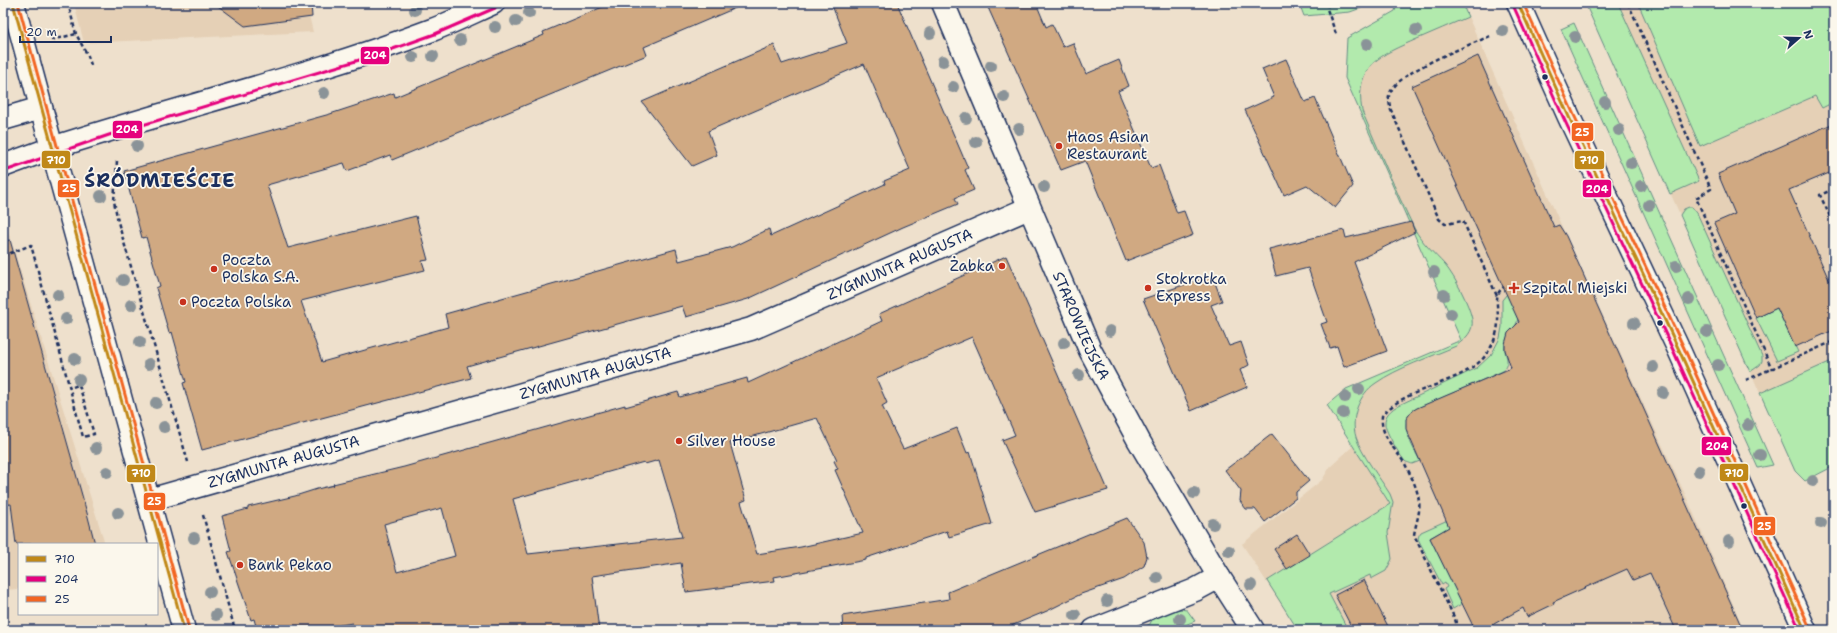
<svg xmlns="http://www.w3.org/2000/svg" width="1837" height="633" font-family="'Shantell Sans',sans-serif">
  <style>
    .built { fill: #e5d0b6 }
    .green { fill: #b2eaad; stroke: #668c86 }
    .building { fill: #d0a982; stroke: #1b2f5e; fill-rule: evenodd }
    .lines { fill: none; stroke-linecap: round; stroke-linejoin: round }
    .minor-casing { stroke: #1b2f5e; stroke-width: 25 }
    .tertiary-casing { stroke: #1b2f5e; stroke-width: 25 }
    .secondary-casing { stroke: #1b2f5e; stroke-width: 25 }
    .path { stroke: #1b2f5e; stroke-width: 2.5; stroke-dasharray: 4 3; stroke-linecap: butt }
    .minor { stroke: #fbf7ec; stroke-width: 22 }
    .tertiary { stroke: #fbf7ec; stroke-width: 22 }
    .secondary { stroke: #fbf7ec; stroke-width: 22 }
    .bus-1-casing { stroke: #fbf7ec; stroke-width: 6 }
    .bus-2-casing { stroke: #fbf7ec; stroke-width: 6 }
    .bus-3-casing { stroke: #fbf7ec; stroke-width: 6 }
    .bus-1 { stroke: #c08818; stroke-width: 3 }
    .bus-2 { stroke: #e5007d; stroke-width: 3 }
    .bus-3 { stroke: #f26522; stroke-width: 3 }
    .tree { fill: #8a9398 }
    .bus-dot { fill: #1b2f5e; stroke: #fbf7ec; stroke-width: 1.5 }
    .poi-dot { fill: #c8321e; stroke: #fbf7ec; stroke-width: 1.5 }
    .labels { text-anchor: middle; stroke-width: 3.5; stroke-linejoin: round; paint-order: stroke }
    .poi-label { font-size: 15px; fill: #1b2f5e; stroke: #fbf7ec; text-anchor: start }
    .street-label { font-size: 15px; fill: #1b2f5e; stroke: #fbf7ec }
    .district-label { font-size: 19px; font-weight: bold; letter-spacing: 1px; fill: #1b2f5e; stroke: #fbf7ec }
    .line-badge { stroke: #fbf7ec; stroke-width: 1.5 }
    .badge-label { font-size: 11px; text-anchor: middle; font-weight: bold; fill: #fff }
  </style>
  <rect width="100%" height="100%" fill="#eee0cc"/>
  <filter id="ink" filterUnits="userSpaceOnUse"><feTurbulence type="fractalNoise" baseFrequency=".025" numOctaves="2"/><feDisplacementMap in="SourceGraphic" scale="8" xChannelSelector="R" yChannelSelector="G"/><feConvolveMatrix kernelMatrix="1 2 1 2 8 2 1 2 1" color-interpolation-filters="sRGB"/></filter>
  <g filter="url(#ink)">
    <g class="built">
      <polygon points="74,3 306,3 313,32 84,43"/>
      <polygon points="1585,3 1797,3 1834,83 1834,454 1795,471"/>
      <polygon points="1466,12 1566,236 1690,505 1744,630 1298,630 1242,544 1322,480 1330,467 1353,446 1327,405 1346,389 1461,340 1345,78 1347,65"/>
      <polygon points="3,215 105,544 19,544 19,589 3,590"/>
    </g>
    <g class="green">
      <polygon points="1299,3 1375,3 1350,12 1304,16"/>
      <path d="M1397 3H1462L1468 17C1451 24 1434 32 1417 39 1381 55 1354 64 1362 111 1379 150 1395 190 1414 228 1422 243 1434 253 1445 265 1455 277 1469 304 1472 319 1474 332 1465 339 1456 346 1431 357 1397 368 1376 383 1359 394 1350 418 1356 437 1361 454 1380 478 1390 494L1393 502 1388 533 1392 559 1386 571 1371 579 1370 575 1329 594 1348 630H1298L1267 581 1390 504 1327 405 1346 389 1461 340 1345 78 1347 38 1395 11Z"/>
      <polygon points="1585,3 1618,3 1699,181 1697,182 1670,194"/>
      <polygon points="1638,3 1834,3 1834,102 1822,108 1815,96 1700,146"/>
      <polygon points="1574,23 1751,416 1773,465 1758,468 1561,29"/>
      <polygon points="1689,207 1692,207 1697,213 1762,356 1762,361 1760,365 1750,372 1680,215 1684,209"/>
      <path d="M1507 294 1518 318C1517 328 1507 334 1505 344 1503 356 1512 358 1503 371L1412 411C1398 426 1413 446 1420 461L1412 464C1412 464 1407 462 1406 462 1401 458 1385 431 1385 424 1384 415 1392 409 1399 405L1477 368 1491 355 1500 338 1502 327V300Z"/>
      <polygon points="1777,308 1798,352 1777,361 1756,318"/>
      <polygon points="1834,360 1834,466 1805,481 1795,471 1760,393"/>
      <polygon points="1461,514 1464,519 1430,538 1463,603 1453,609 1444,589 1447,587 1445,583 1442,585 1418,539 1419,535 1421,532"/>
      <polygon points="1163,607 1187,610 1195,621 1172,630 1137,630 1150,624 1157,608"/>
    </g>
    <g class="building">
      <polygon points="214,3 311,3 312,17 245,26"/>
      <polygon points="612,3 747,3 644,47 647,55 392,160 390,155 347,171 344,163 267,185 288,248 416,216 428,260 422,261 425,270 301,301 322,362 448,327 445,314 676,249 679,261 732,247 769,229 771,236 885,184 884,181 910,170 864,64 708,131 717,155 692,166 642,102 774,45 782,64 847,43 831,3 897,3 968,168 965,170 974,190 955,198 958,204 903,227 748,299 686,317 682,306 467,366 471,378 202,450 183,383 186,382 172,332 169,333 156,288 160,286 146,237 142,238 124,171 330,114 394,93 395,97 544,35 543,32"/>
      <polygon points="986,3 1036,3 1046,27 1052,24 1063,47 1073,43 1086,74 1119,60 1129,86 1118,91 1151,168 1159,165 1177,213 1184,211 1193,235 1126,261 1085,161 1061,170"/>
      <polygon points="1478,56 1554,227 1559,225 1566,236 1743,630 1676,630 1650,573 1633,580 1627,569 1553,602 1554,604 1527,617 1523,608 1483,630 1475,630 1430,538 1449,527 1406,429 1406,419 1412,411 1417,408 1511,368 1505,350 1505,344 1508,333 1519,322 1412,86"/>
      <polygon points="1286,59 1305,102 1315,98 1353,186 1335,208 1307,185 1284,195 1245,110 1274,97 1262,69"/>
      <polygon points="1834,123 1834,171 1789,190 1834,291 1834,330 1795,347 1777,308 1756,318 1714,223 1735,214 1718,174"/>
      <polygon points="1411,222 1415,232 1354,262 1387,351 1344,367 1337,346 1330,348 1321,324 1327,322 1308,268 1276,276 1269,249 1344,230 1346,238"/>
      <polygon points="10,240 87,513 95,544 16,544 11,504 3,505 3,241"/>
      <path d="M1006 256 1108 490 1035 512 1002 440 1015 435 972 337 876 378 887 403 882 406 903 449 957 428 967 453 970 452 992 524 949 537 947 531 866 558V560L774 577 775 581 686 592 681 563 592 576 599 630H353L352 623 314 630H257L254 619 251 620 228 552 231 551 222 516 248 509V507L295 496 317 489 334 485 333 484 404 467 625 405V407L678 392 680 397 747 378 748 383 882 321 879 314ZM817 418 837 460 834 461 838 469 835 470 863 533 801 547 757 554 741 502 746 500 730 443ZM659 460 682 537 528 554 513 499 644 462 645 464ZM442 508 455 556 397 572 384 524Z"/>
      <polygon points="1212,275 1222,301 1211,305 1229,346 1241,342 1249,365 1240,370 1247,387 1191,411 1143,299"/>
      <polygon points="1272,434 1309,481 1296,492 1296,498 1265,522 1255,509 1246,509 1240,501 1241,491 1225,470"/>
      <polygon points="1127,518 1144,542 1147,557 1144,566 1124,579 1081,594 1047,611 1001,630 843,630 842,616 949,599 948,592"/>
      <polygon points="1297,534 1310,555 1287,569 1274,549"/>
      <polygon points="1364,580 1390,630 1353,630 1335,595"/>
    </g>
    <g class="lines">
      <defs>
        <g id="minor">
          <path id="s1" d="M943 3 1090 350 1139 441 1219 577 1253 630"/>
          <path id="s2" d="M149 500 751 329 1029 208"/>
          <polyline points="1094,630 1195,590 1219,577"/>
        </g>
        <g id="tertiary">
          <polyline points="1518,3 1569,117 1679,350 1805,630"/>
          <path d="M184 630 52 148C178 107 308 77 432 30 453 22 473 12 493 3"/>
        </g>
        <g id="secondary">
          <polyline points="3,119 41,108"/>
          <polyline points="3,166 52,148 13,3"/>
        </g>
      </defs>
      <use href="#minor" class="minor-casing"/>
      <use href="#tertiary" class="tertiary-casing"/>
      <use href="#secondary" class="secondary-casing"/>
      <g class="path">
        <polyline points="68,3 76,34 88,56 91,65"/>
        <polyline points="1328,3 1327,9 1336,34"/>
        <polyline points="1628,3 1711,189 1696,198 1772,369"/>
        <path d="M1490 36C1468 46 1394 72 1389 96 1388 99 1390 104 1390 108L1439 219 1445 224 1463 221 1497 296"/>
        <polyline points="51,40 76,34"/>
        <polyline points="117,161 114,201 118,222 188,462"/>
        <polyline points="1834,189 1820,195 1834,225"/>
        <polyline points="3,256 31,245 83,437 94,434 79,385 69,388"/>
        <polyline points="1746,380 1834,341"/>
        <polyline points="203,515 235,630"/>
        <path d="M1458 630 1455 619 1414 535C1416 521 1422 510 1418 496 1416 485 1410 474 1405 464 1395 448 1380 436 1382 416 1405 386 1463 385 1486 355 1493 345 1498 333 1498 321 1499 309 1492 295 1504 287"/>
      </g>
      <use href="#minor" class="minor"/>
      <use href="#tertiary" class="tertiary"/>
      <use href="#secondary" class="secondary"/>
      <defs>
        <g id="bus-1">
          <polyline points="13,3 184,630"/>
          <polyline points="1518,3 1569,117 1679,350 1805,630"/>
        </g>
        <g id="bus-2">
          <polyline points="1513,5 1564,119 1674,352 1800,630"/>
          <polyline points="5,171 109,135 376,55 435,34 495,8"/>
        </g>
        <g id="bus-3">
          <polyline points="18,3 189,629"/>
          <polyline points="1523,3 1574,115 1684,348 1810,628"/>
        </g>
      </defs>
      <use href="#bus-1" class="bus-1-casing"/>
      <use href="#bus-2" class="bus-2-casing"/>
      <use href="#bus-3" class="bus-3-casing"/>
      <use href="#bus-1" class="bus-1"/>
      <use href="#bus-2" class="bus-2"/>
      <use href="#bus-3" class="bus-3"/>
    </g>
    <g class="tree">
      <circle cx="415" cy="10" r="6"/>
      <circle cx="529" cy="13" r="6"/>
      <circle cx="516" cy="21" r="6"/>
      <circle cx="495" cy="27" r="6"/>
      <circle cx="1416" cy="30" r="6"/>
      <circle cx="1503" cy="31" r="6"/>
      <circle cx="930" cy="33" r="6"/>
      <circle cx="1575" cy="37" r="6"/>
      <circle cx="460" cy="40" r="6"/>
      <circle cx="1367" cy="44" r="6"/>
      <circle cx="433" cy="56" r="6"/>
      <circle cx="413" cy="57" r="6"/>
      <circle cx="943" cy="61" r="6"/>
      <circle cx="991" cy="66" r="6"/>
      <circle cx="953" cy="87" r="6"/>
      <circle cx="324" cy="93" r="6"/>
      <circle cx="1004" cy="97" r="6"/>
      <circle cx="1605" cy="102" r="6"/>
      <circle cx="966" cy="118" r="6"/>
      <circle cx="1019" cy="129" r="6"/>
      <circle cx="1619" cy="130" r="6"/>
      <circle cx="976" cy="142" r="6"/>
      <circle cx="137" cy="146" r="6"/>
      <circle cx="1631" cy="163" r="6"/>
      <circle cx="1641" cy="186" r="6"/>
      <circle cx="1044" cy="187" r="6"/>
      <circle cx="101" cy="196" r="6"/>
      <circle cx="1649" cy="205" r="6"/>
      <circle cx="1676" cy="266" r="6"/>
      <circle cx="1434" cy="272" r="6"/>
      <circle cx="123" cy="280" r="6"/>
      <circle cx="58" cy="295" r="6"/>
      <circle cx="1444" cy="295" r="6"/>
      <circle cx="1689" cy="299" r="6"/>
      <circle cx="131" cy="305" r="6"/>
      <circle cx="1451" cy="314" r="6"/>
      <circle cx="66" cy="319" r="6"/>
      <circle cx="1634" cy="323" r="6"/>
      <circle cx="1110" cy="331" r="6"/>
      <circle cx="1707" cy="332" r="6"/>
      <circle cx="140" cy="342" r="6"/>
      <circle cx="1064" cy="343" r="6"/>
      <circle cx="75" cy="359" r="6"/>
      <circle cx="149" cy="364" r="6"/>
      <circle cx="1718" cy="365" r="6"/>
      <circle cx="1653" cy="367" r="6"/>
      <circle cx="1079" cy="375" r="6"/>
      <circle cx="79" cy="380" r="6"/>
      <circle cx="1359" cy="389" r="6"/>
      <circle cx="1663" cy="393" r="6"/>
      <circle cx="1345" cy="397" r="6"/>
      <circle cx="156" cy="403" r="6"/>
      <circle cx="1343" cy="413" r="6"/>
      <circle cx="1748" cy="425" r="6"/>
      <circle cx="164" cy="427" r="6"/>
      <circle cx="96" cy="448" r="6"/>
      <circle cx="1760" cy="455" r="6"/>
      <circle cx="1699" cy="471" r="6"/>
      <circle cx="107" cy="472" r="6"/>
      <circle cx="1813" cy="481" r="6"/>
      <circle cx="1194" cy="493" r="6"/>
      <circle cx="118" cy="513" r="6"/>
      <circle cx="1821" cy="523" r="6"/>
      <circle cx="1213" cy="524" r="6"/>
      <circle cx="194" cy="538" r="6"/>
      <circle cx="1729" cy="541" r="6"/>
      <circle cx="1229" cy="551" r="6"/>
      <circle cx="1157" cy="578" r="6"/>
      <circle cx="1251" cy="585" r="6"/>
      <circle cx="210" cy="592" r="6"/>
      <circle cx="1107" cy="601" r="6"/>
      <circle cx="216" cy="615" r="6"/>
      <circle cx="1075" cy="615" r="6"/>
      <circle cx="1180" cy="619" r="6"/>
    </g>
  </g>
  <g class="bus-dot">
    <circle cx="1545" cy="77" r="3.5"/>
    <circle cx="1660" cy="323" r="3.5"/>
    <circle cx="1744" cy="506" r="3.5"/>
  </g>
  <g class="poi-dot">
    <circle cx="1059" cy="146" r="4"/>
    <circle cx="1002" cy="266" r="4"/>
    <circle cx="214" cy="269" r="4"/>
    <circle cx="1148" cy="288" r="4"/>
    <path d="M1512 282h4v4h4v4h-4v4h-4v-4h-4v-4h4z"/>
    <circle cx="183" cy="302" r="4"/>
    <circle cx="679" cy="441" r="4"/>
    <circle cx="240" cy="565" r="4"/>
  </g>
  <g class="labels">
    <g class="poi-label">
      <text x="1067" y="142">Haos Asian<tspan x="1067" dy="17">Restaurant</tspan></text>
      <text x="222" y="265">Poczta<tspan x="222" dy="17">Polska S.A.</tspan></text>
      <text x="994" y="271" text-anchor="end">Żabka</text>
      <text x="1156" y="284">Stokrotka<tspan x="1156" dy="17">Express</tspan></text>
      <text x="1523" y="293">Szpital Miejski</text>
      <text x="191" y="307">Poczta Polska</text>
      <text x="687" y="446">Silver House</text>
      <text x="248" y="570">Bank Pekao</text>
    </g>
    <g class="street-label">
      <text dy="5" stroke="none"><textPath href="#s2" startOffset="788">ZYGMUNTA AUGUSTA</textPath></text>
      <text dy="5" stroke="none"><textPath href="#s1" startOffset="351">STAROWIEJSKA</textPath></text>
      <text dy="5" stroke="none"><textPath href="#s2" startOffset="464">ZYGMUNTA AUGUSTA</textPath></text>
      <text dy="5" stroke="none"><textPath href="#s2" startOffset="140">ZYGMUNTA AUGUSTA</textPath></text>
    </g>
    <g class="district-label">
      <text x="160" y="187">ŚRÓDMIEŚCIE</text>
    </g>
  </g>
  <g class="line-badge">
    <rect x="360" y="46" width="30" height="19" rx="4" fill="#e5007d"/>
    <rect x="112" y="120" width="31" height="19" rx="4" fill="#e5007d"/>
    <rect x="1571" y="122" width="23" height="20" rx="4" fill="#f26522"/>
    <rect x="41" y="150" width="30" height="19" rx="4" fill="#c08818"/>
    <rect x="1574" y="150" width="31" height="20" rx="4" fill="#c08818"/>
    <rect x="57" y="179" width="23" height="19" rx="4" fill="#f26522"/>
    <rect x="1582" y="179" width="30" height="19" rx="4" fill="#e5007d"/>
    <rect x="1701" y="436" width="31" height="20" rx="4" fill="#e5007d"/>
    <rect x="1719" y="463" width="30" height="19" rx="4" fill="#c08818"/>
    <rect x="126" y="464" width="30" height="19" rx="4" fill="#c08818"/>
    <rect x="143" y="492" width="23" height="19" rx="4" fill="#f26522"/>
    <rect x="1753" y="516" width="23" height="20" rx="4" fill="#f26522"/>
  </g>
  <g class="badge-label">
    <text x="375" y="59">204</text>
    <text x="127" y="133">204</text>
    <text x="1582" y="136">25</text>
    <text x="56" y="164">710</text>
    <text x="1589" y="164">710</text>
    <text x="69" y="192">25</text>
    <text x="1597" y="193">204</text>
    <text x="1717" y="450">204</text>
    <text x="1734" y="477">710</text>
    <text x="141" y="477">710</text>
    <text x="154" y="505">25</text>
    <text x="1764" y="530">25</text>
  </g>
  <rect width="1837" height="633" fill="none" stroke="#fbf7ec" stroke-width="16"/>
  <rect x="8" y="8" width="1821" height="617" fill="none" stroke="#1b2f5e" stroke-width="1.5" filter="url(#ink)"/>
  <rect x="18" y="543" width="140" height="72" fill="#fbf7ec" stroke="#a1a7b3"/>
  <rect x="26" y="556" width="20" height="6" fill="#c08818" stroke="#a1a7b3"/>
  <text x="54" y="563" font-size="12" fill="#1b2f5e">710</text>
  <rect x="26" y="576" width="20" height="6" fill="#e5007d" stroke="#a1a7b3"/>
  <text x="54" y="583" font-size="12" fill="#1b2f5e">204</text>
  <rect x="26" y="596" width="20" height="6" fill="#f26522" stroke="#a1a7b3"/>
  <text x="54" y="603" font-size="12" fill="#1b2f5e">25</text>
  <g transform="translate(1799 38) rotate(70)" stroke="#fbf7ec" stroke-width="3" paint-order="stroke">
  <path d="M0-3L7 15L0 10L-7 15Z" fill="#1b2f5e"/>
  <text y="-6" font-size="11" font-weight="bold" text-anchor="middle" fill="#1b2f5e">N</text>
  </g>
  <path d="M20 36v6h91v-6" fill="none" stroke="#1b2f5e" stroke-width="2"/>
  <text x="26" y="36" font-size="12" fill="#1b2f5e" stroke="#fbf7ec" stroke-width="3" paint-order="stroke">20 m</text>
</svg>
